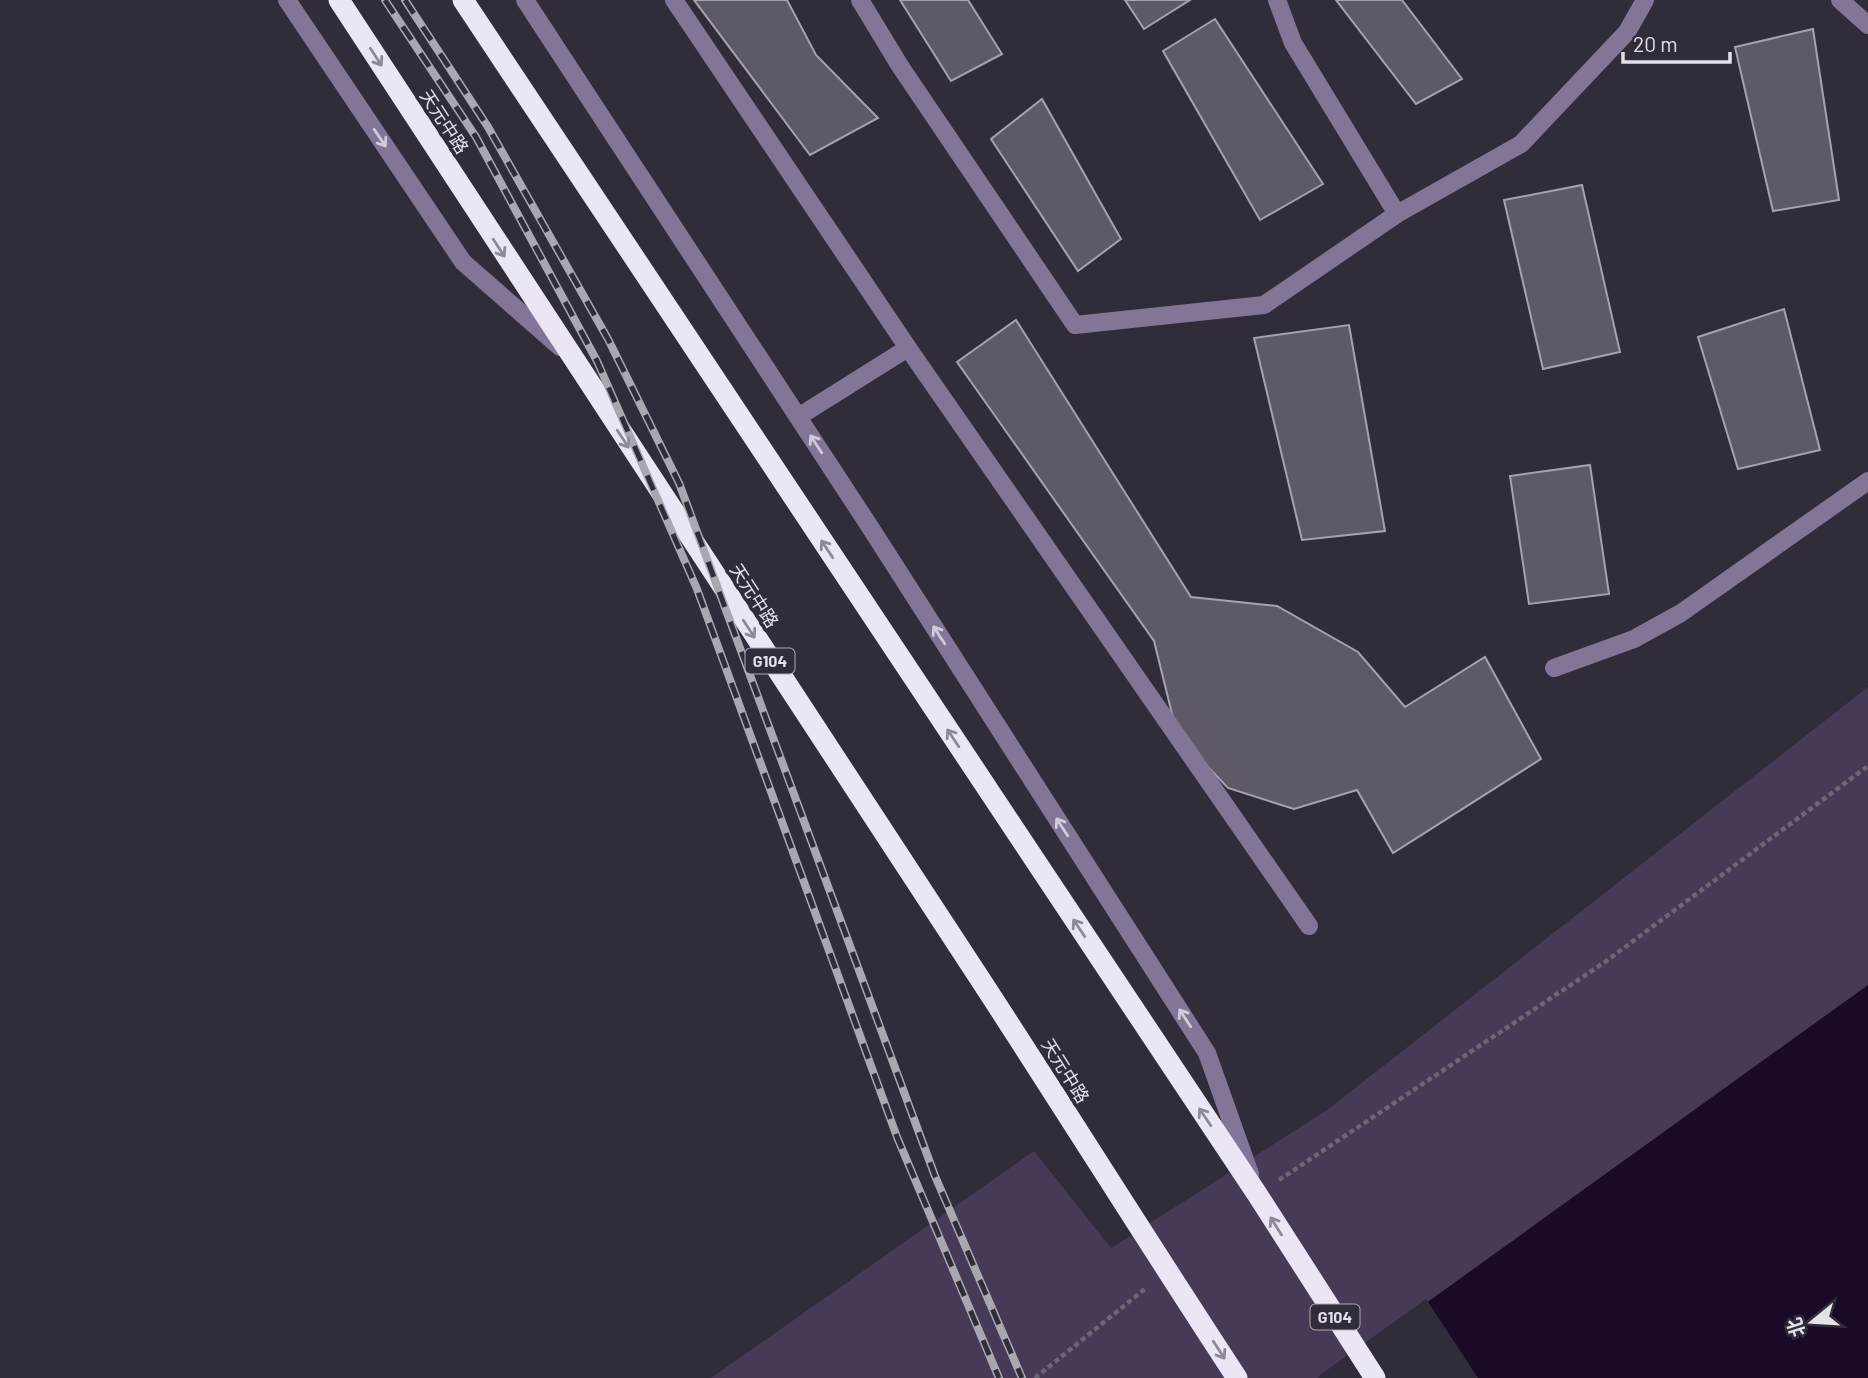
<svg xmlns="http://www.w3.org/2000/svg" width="1868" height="1378" font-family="Barlow,'Noto Sans SC',sans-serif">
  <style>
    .green { fill: #473a57 }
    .water { fill: #190a28 }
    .pier { fill: #312c39 }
    .building { fill: #5f5967; stroke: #a7a0b0; stroke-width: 2 }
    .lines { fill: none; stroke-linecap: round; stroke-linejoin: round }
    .path { stroke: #6c6773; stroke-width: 4.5; stroke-dasharray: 5 3.5; stroke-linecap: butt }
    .minor { stroke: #837596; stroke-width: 18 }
    .highway { stroke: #ece5f6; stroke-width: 21 }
    .rail-casing { stroke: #aba7b1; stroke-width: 8 }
    .rail { stroke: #312c39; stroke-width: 5; stroke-dasharray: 16; stroke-linecap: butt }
    .oneway { stroke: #8e8898 }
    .oneway2 { stroke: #d1cbd9 }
    .labels { text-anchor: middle; stroke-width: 7; stroke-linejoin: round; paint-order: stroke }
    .shield { fill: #312c39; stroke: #afabb5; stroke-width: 2 }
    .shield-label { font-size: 16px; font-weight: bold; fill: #e5e1ea }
    .street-label { font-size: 18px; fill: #e5e1ea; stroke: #312c39 }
  </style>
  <rect width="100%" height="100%" fill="#312c39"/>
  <polygon class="green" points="1868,687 1868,1378 711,1378 1034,1151 1111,1248 1327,1110"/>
  <polygon class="water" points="1868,985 1868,1378 1322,1378"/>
  <polygon class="pier" points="1426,1299 1478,1378 1318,1378 1320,1375"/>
  <g class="building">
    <polygon points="694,0 787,0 816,55 878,118 810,155"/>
    <polygon points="900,0 968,0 1002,54 951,81"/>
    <polygon points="1125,0 1190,0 1144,29"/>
    <polygon points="1336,0 1402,0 1462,79 1416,104"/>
    <polygon points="1215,19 1323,184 1260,220 1163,51"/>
    <polygon points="1813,29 1839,200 1773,211 1735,47"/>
    <polygon points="1042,99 1121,239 1078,271 991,139"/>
    <polygon points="1582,185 1620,352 1543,369 1504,200"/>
    <polygon points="1784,309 1820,450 1738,469 1698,337"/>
    <polygon points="1016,320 1191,597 1277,606 1358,652 1405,707 1485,657 1541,759 1393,853 1357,790 1294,809 1228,788 1177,734 1154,641 957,362"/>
    <polygon points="1349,325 1385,531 1302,540 1254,338"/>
    <polygon points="1590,465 1609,594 1529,604 1510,476"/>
  </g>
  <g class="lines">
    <g class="path">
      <polyline points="1279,1180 1605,962 1868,766"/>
      <polyline points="1035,1378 1146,1288"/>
    </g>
    <g class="minor">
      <polyline points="287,0 463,262 560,347"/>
      <polyline points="525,0 870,527 1207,1053 1250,1174"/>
      <polyline points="674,0 908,348 1309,926"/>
      <polyline points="860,0 900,66 1075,325 1264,305 1397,214 1521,144 1627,32 1645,0"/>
      <polyline points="1277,0 1293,43 1397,214"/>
      <polyline points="1840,0 1868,25"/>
      <polyline points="798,417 908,348"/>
      <polyline points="1554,668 1634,639 1681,613 1868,481"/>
    </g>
    <g class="highway">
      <path d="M339 0C551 329 769 654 982 982 1068 1114 1151 1247 1237 1378"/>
      <polyline points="463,0 1257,1194 1375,1378"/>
    </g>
    <defs>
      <g id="rail">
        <polyline points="385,0 476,137 597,361 697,589 897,1137 999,1378"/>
        <polyline points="405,0 488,127 608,339 679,483 935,1176 1022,1378"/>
      </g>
    </defs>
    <use href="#rail" class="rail-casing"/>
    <use href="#rail" class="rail"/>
  </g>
  <defs><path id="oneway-shaft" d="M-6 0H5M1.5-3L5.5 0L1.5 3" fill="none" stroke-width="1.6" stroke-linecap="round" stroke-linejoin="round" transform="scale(1.75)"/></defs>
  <g class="oneway">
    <use href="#oneway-shaft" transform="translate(376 57) rotate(57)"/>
    <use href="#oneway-shaft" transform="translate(499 248) rotate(57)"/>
    <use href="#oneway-shaft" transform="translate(623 439) rotate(57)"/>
    <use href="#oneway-shaft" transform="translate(827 549) rotate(-124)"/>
    <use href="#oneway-shaft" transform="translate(749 629) rotate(57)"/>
    <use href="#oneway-shaft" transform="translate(953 738) rotate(-124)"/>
    <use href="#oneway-shaft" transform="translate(1079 928) rotate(-124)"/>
    <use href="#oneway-shaft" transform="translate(1205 1117) rotate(-124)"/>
    <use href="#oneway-shaft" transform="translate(1276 1226) rotate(-122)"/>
    <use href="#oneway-shaft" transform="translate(1219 1350) rotate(57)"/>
  </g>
  <g class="oneway2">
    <use href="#oneway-shaft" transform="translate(380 138) rotate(56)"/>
    <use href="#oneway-shaft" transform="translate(816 444) rotate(-123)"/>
    <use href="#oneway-shaft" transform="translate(939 635) rotate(-123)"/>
    <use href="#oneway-shaft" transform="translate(1062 827) rotate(-123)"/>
    <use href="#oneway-shaft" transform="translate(1185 1018) rotate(-123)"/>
  </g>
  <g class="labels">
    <g class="shield">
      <rect x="745.5" y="648.5" width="49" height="25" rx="5"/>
      <rect x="1310.5" y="1304.5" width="49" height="25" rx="5"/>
    </g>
    <g class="shield-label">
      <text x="770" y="667">G104</text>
      <text x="1335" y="1323">G104</text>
    </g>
    <g class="street-label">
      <text transform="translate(444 122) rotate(57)" y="6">天元中路</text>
      <text transform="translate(754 596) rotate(57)" y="6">天元中路</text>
      <text transform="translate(1065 1071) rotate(58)" y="6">天元中路</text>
    </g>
  </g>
  <g transform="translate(1812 1322) rotate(252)" stroke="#312c39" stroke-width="5" paint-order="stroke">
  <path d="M0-5L12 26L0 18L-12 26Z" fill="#e5e1ea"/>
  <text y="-10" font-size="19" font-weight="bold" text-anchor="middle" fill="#e5e1ea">北</text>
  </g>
  <path d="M1623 52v10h107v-10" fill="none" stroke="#e5e1ea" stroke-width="3.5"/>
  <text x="1633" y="52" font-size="21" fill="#e5e1ea" stroke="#312c39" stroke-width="5" paint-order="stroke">20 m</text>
</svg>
